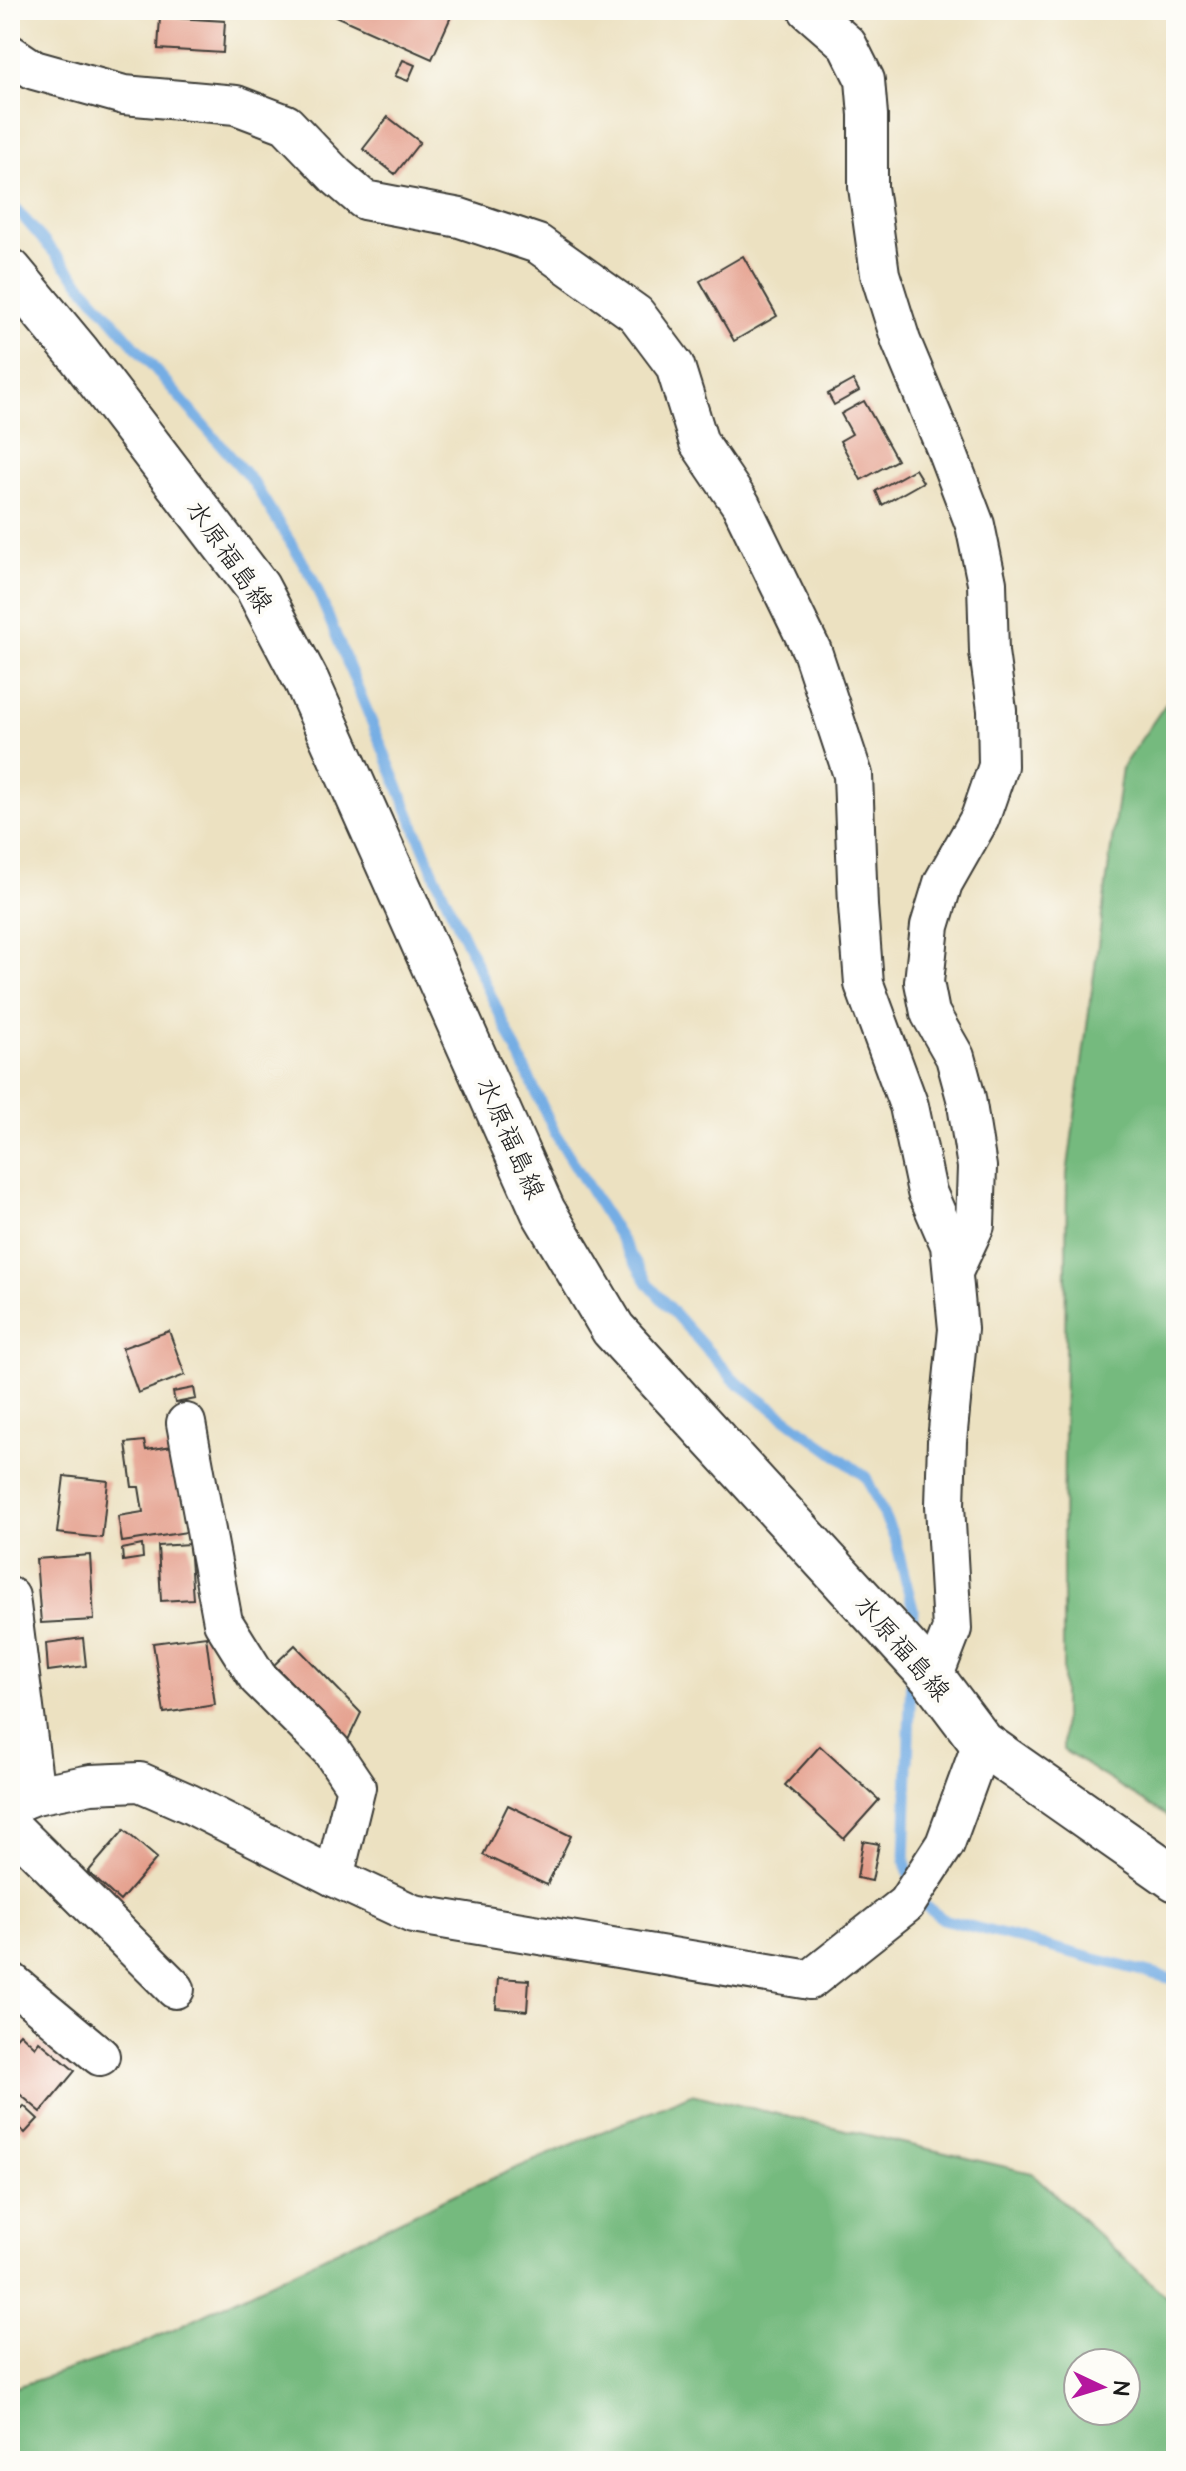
<svg xmlns="http://www.w3.org/2000/svg" width="1186" height="2471" font-family="'Architects Daughter','Klee One',sans-serif">
  <style>
    .forest { fill: #75ba7e; stroke: #486b4d; stroke-width: 2; fill-rule: evenodd }
    .lines { fill: none; stroke-linecap: round; stroke-linejoin: round }
    .stream { stroke: #74ade4; stroke-width: 11 }
    .building { fill: #e49d8a }
    .street-casing { stroke: #3b3a35; stroke-width: 42 }
    .secondary-casing { stroke: #3b3a35; stroke-width: 48 }
    .street { stroke: #fff; stroke-width: 38 }
    .secondary { stroke: #fff; stroke-width: 44 }
    .labels { text-anchor: middle; stroke-width: 8; stroke-linejoin: round; paint-order: stroke }
    .street-label { font-size: 26px; fill: #1c1c1c; stroke: #fdfcf7 }
  </style>
  <rect width="100%" height="100%" fill="#fdfcf7"/>
  <filter id="ink" filterUnits="userSpaceOnUse"><feTurbulence type="fractalNoise" baseFrequency=".0125" numOctaves="2"/><feDisplacementMap in="SourceGraphic" scale="16" xChannelSelector="R" yChannelSelector="G"/><feConvolveMatrix kernelMatrix="1 2 1 2 8 2 1 2 1" color-interpolation-filters="sRGB"/></filter>
  <filter id="wash" filterUnits="userSpaceOnUse"><feTurbulence type="fractalNoise" baseFrequency=".006" numOctaves="4" result="noise"/><feDisplacementMap in="SourceGraphic" scale="32" xChannelSelector="R" yChannelSelector="G"/><feGaussianBlur stdDeviation="1.8" result="paint"/><feColorMatrix in="noise" values="0 0 0 0 0 0 0 0 0 0 0 0 0 0 0 0 0 1.4 0 .05"/><feComposite in="paint" operator="in"/></filter>
  <g filter="url(#wash)">
    <rect width="100%" height="100%" fill="#ece1c1"/>
    <g class="forest">
      <polygon points="1176,689 1176,1822 1063,1750 1063,1531 1067,1174 1122,767"/>
      <path d="M691 2094 1032 2173 1176 2306V2461H10V2389L136 2347 455 2194ZM1078 2363H1126V2411H1078Z"/>
    </g>
    <g class="lines">
      <g class="stream">
        <polyline points="10,202 253,482 312,577 433,871 555,1133 649,1285 734,1380 866,1477 895,1539 913,1609 912,1636"/>
        <polyline points="910,1879 905,1861 911,1673"/>
        <polyline points="916,1899 943,1919 1176,1980"/>
      </g>
    </g>
    <g id="blocks">
      <g class="building">
        <polygon points="322,10 454,10 432,59"/>
        <polygon points="160,17 225,21 223,53 158,49"/>
        <polygon points="403,60 415,65 408,81 395,76"/>
        <polygon points="388,117 420,142 395,174 363,149"/>
        <polygon points="743,256 777,316 734,341 700,281"/>
        <polygon points="853,380 859,391 834,405 828,394"/>
        <polygon points="864,401 897,460 861,480 840,441 852,434 841,414"/>
        <polygon points="915,469 923,482 882,505 876,491"/>
        <polygon points="169,1331 185,1375 138,1393 122,1348"/>
        <polygon points="194,1388 196,1399 175,1403 173,1392"/>
        <polygon points="144,1441 146,1450 173,1446 187,1532 122,1542 118,1516 143,1512 139,1487 132,1487 126,1443"/>
        <polygon points="64,1476 108,1481 102,1538 57,1533"/>
        <polygon points="189,1544 193,1599 161,1601 158,1546"/>
        <polygon points="142,1545 143,1558 123,1561 122,1549"/>
        <polygon points="90,1555 94,1620 41,1623 36,1559"/>
        <polygon points="206,1636 215,1705 164,1713 153,1643"/>
        <polygon points="83,1638 86,1666 48,1671 46,1643"/>
        <polygon points="295,1645 361,1713 348,1740 274,1665"/>
        <polygon points="820,1746 879,1800 844,1839 785,1785"/>
        <polygon points="508,1805 571,1836 547,1885 483,1855"/>
        <polygon points="124,1830 157,1858 120,1901 88,1872"/>
        <polygon points="863,1841 879,1844 872,1881 857,1878"/>
        <polygon points="498,1978 529,1980 527,2011 496,2008"/>
        <polygon points="20,2033 35,2047 39,2041 75,2071 41,2112 10,2086 10,2076 14,2072 10,2069 10,2044"/>
        <polygon points="24,2106 38,2119 25,2133 11,2120"/>
      </g>
    </g>
  </g>
  <g filter="url(#ink)">
    <use href="#blocks" fill-opacity="0" stroke="#3b3a35" stroke-width="2"/>
    <g class="lines">
      <defs>
        <g id="street">
          <polyline points="808,10 847,44 865,80 868,115 868,187 880,274 901,341 946,449 975,525 987,583 989,652 997,710 998,766 980,818 943,883 930,926 924,982 930,1013 955,1057 966,1098 977,1167 975,1225 953,1272"/>
          <polyline points="10,54 34,70 124,95 236,105 286,124 336,176 364,200 460,218 538,244 636,314 675,366 699,443 741,505 812,651 853,775 858,906 864,984 909,1106 927,1192 950,1245 958,1329 947,1441 945,1505 952,1629 933,1678"/>
          <polyline points="186,1423 223,1622 258,1678 331,1750 356,1787 334,1877"/>
          <polyline points="10,1597 35,1795"/>
          <polyline points="10,1805 35,1795 91,1784 140,1782 190,1804 334,1877 413,1914 810,1980 906,1904 945,1844 982,1743"/>
          <polyline points="10,1825 175,1989"/>
          <polyline points="10,1981 100,2056"/>
        </g>
        <polyline id="secondary" points="10,271 78,353 257,587 307,682 543,1211 613,1329 933,1678 982,1743 1176,1879"/>
      </defs>
      <use href="#street" class="street-casing"/>
      <use href="#secondary" class="secondary-casing"/>
      <use href="#street" class="street"/>
      <use href="#secondary" class="secondary"/>
    </g>
  </g>
  <g class="labels">
    <g class="street-label">
      <text transform="translate(230 556) rotate(55)" y="9">水原福島線</text>
      <text transform="translate(511 1138) rotate(66)" y="9">水原福島線</text>
      <text transform="translate(903 1648) rotate(49)" y="9">水原福島線</text>
    </g>
  </g>
  <rect width="1186" height="2471" fill="none" stroke="#fdfcf7" stroke-width="40"/>
  <g transform="translate(1102 2387) rotate(94)"><circle r="38" fill="#fdfcf7" stroke="#a3a29f" stroke-width="2"/>
  <path d="M0-6L14 30L0 20L-14 30Z" fill="#b5179e"/>
  <text y="-12" font-size="22" font-weight="bold" text-anchor="middle" fill="#1c1c1c">N</text>
  </g>
</svg>
